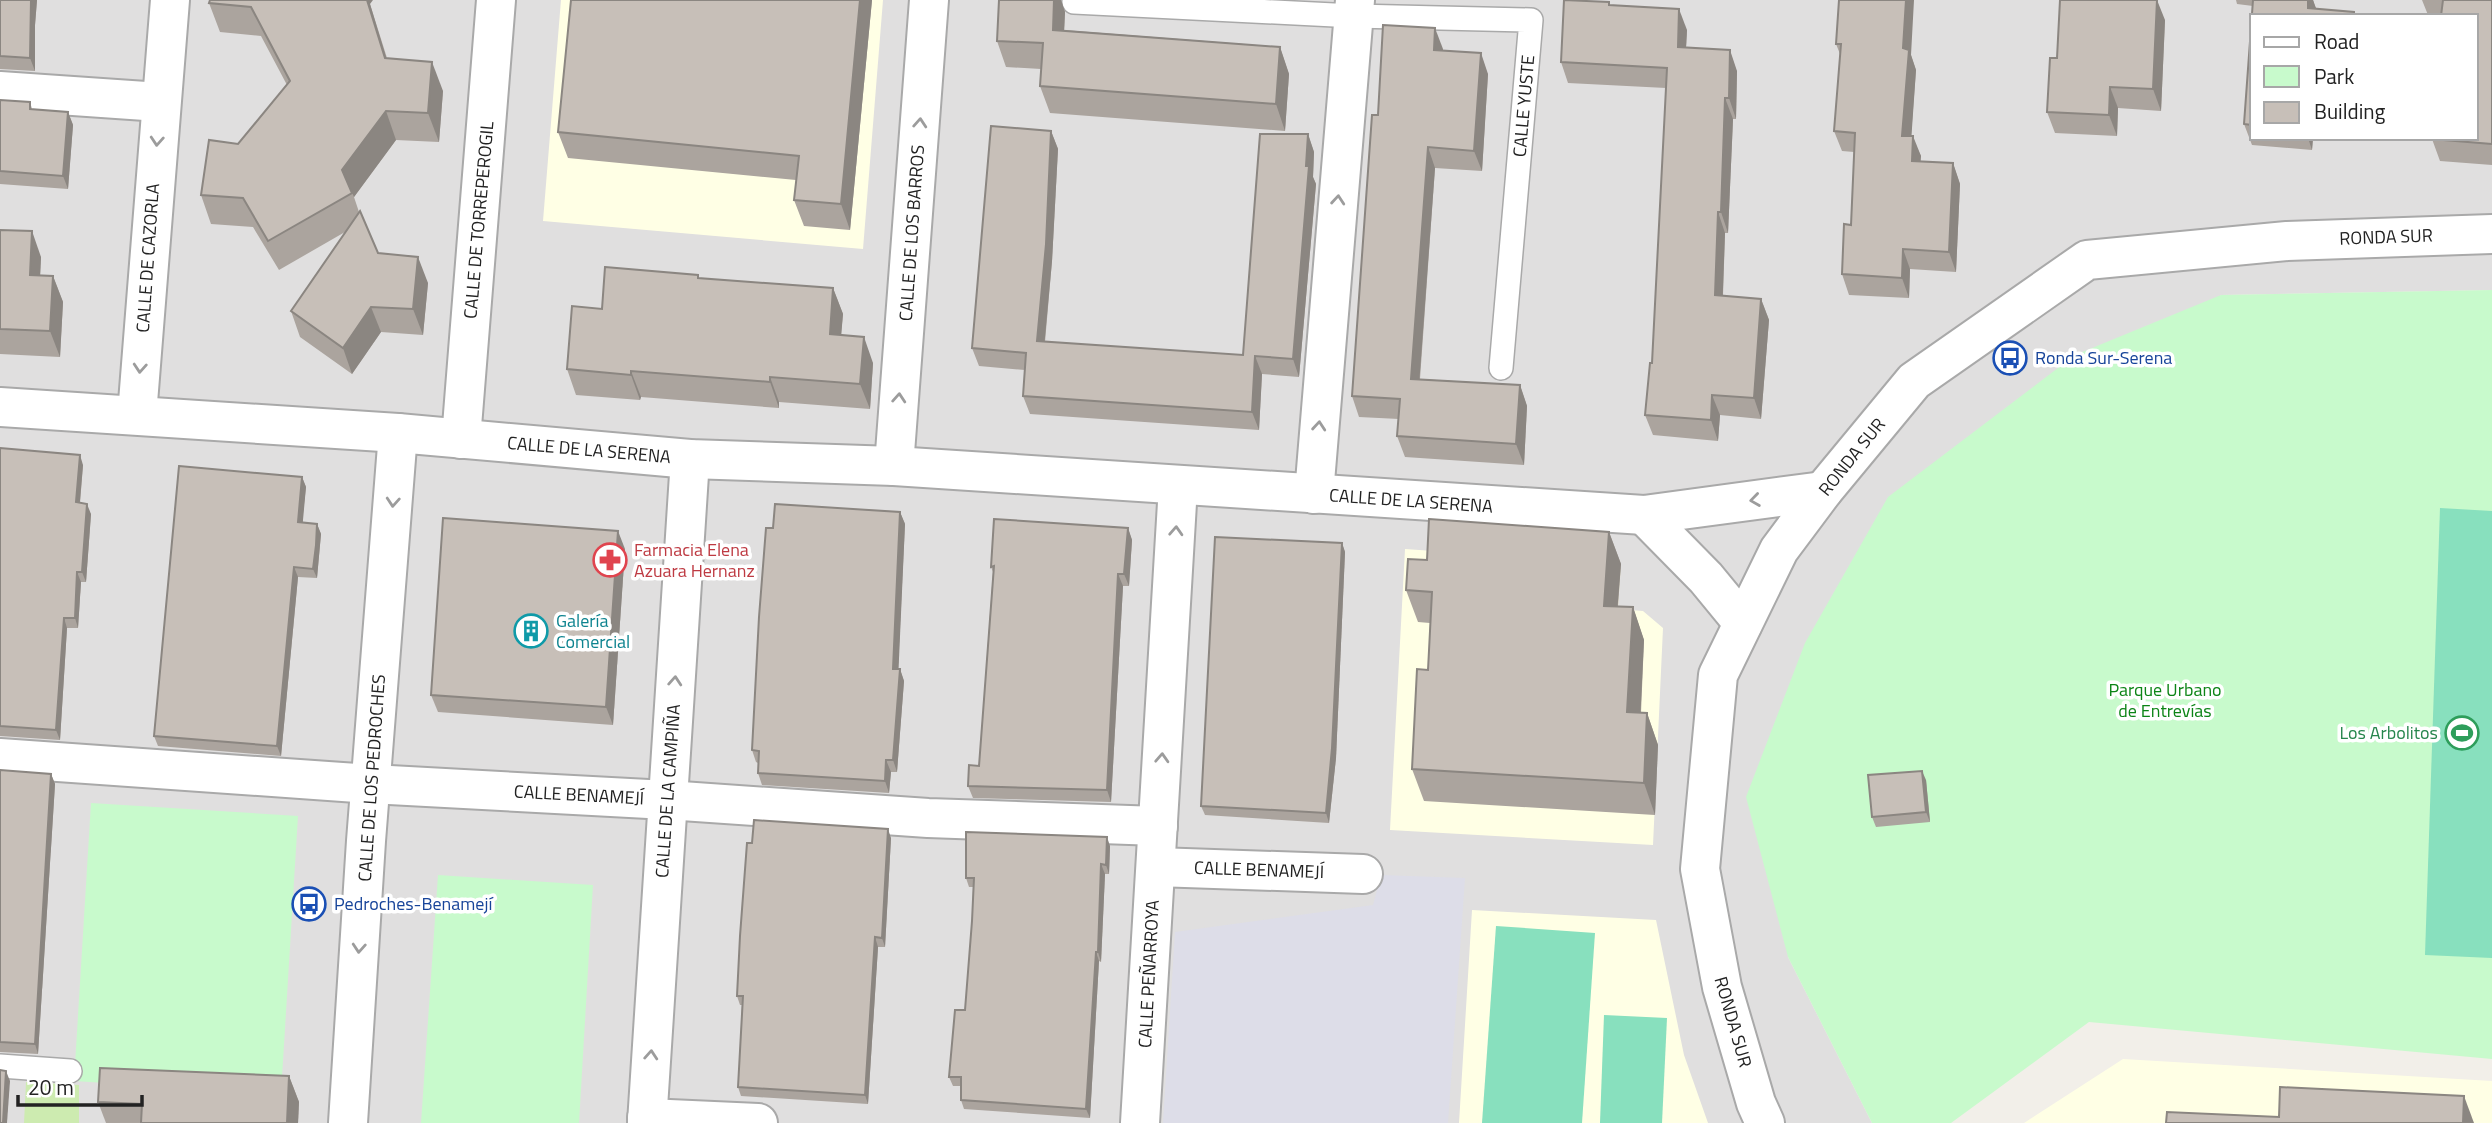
<svg xmlns="http://www.w3.org/2000/svg" width="2492" height="1123" font-family="'Titillium Web',sans-serif">
  <style>
    .residential { fill: #e0dfdf; fill-rule: evenodd }
    .education { fill: #ffffe5 }
    .grass { fill: #cdebb0 }
    .park { fill: #c8facc }
    .pitch { fill: #88e0be }
    .plaza { fill: #dddde8 }
    .lines { fill: none; stroke-linecap: round; stroke-linejoin: round }
    .lane-casing { stroke: #a9a9a9; stroke-width: 26 }
    .street-casing { stroke: #a9a9a9; stroke-width: 42 }
    .lane { stroke: #fff; stroke-width: 23 }
    .street { stroke: #fff; stroke-width: 38 }
    .wall { fill: #aba49e }
    .shaded-wall { fill: #8b8681 }
    .building { fill: #c7bfb8; stroke: #8b8681; stroke-width: 2 }
    .oneway { stroke: #9c9c9c }
    .labels { text-anchor: middle; stroke-width: 7; stroke-linejoin: round; paint-order: stroke }
    .street-label { font-size: 18px; fill: #222; stroke: #fff }
    .transit-label { font-size: 18px; fill: #164399; stroke: #fff; text-anchor: start }
    .health-label { font-size: 18px; fill: #be3a42; stroke: #fff; text-anchor: start }
    .culture-label { font-size: 18px; fill: #0d838f; stroke: #fff; text-anchor: start }
    .park-label { font-size: 18px; fill: #0c8416; stroke: #fff }
    .leisure-label { font-size: 18px; fill: #27864d; stroke: #fff; text-anchor: end }
  </style>
  <rect width="100%" height="100%" fill="#f2efe9"/>
  <path class="residential" d="M0 0H2492V290L2221 295 1788 957 1872 1123H0ZM2252 16H2476V138H2252Z"/>
  <g class="education">
    <polygon points="561,0 883,0 863,249 543,221"/>
    <polygon points="1405,549 1621,564 1618,609 1643,611 1663,628 1653,845 1390,830"/>
    <polygon points="1472,910 1656,920 1684,1055 1708,1123 1459,1123"/>
    <polygon points="2123,1059 2492,1081 2492,1123 2024,1123"/>
  </g>
  <polygon class="grass" points="26,1082 79,1085 79,1123 24,1123"/>
  <g class="park">
    <polygon points="2492,290 2492,1059 2089,1022 1951,1123 1872,1123 1788,957 1746,797 1805,643 1888,497 2075,355 2221,295"/>
    <polygon points="91,803 298,816 281,1094 74,1081"/>
    <polygon points="438,875 593,885 579,1123 421,1123"/>
  </g>
  <g class="pitch">
    <polygon points="2440,508 2492,511 2492,958 2425,955"/>
    <polygon points="1496,926 1595,933 1582,1123 1482,1123"/>
    <polygon points="1604,1015 1667,1018 1662,1123 1600,1123"/>
  </g>
  <polygon class="plaza" points="1381,875 1465,878 1448,1123 1163,1123 1175,932 1373,905"/>
  <g class="lines">
    <defs>
      <g id="lane">
        <polyline points="1074,2 1354,16 1531,20 1501,368"/>
        <polyline points="0,1066 70,1071"/>
      </g>
      <g id="street">
        <polyline points="0,91 160,102"/>
        <polyline points="0,407 398,433 690,459 894,466 1644,515 1823,491"/>
        <polyline points="137,415 170,0"/>
        <polyline points="461,439 496,0"/>
        <polyline points="894,466 929,0"/>
        <polyline points="1314,494 1355,0"/>
        <polyline points="1644,515 1706,578 1743,623"/>
        <polyline points="0,758 371,784 667,800 928,818 1158,826"/>
        <polyline points="1156,867 1363,874"/>
        <polyline points="647,1118 758,1123"/>
        <polyline points="348,1123 366,841 398,433"/>
        <polyline points="647,1123 690,459"/>
        <polyline points="1140,1123 1178,486"/>
        <polyline points="1765,1123 1756,1103 1722,987 1700,869 1718,675 1779,550 1823,491 1914,381 2087,260 2287,241 2492,234"/>
      </g>
    </defs>
    <use href="#lane" class="lane-casing"/>
    <use href="#street" class="street-casing"/>
    <use href="#lane" class="lane"/>
    <use href="#street" class="street"/>
  </g>
  <g class="wall">
    <polygon points="0,0 37,0 35,25 35,71 0,69"/>
    <polygon points="571,0 872,0 850,230 804,226 794,200 796,180 568,158 558,132"/>
    <polygon points="2236,0 2313,0 2316,9 2252,16 2252,138 2313,138 2312,150 2252,145 2244,124 2253,6 2237,4"/>
    <polygon points="2422,0 2492,0 2492,165 2440,161 2432,139 2476,16 2428,15"/>
    <polygon points="1061,1 1065,12 1064,30 1280,47 1289,74 1285,131 1050,113 1040,86 1041,69 1006,67 997,41"/>
    <polygon points="1609,2 1610,5 1687,30 1686,47 1737,71 1736,119 1733,119 1728,233 1725,233 1723,296 1761,299 1769,320 1761,419 1720,415 1718,441 1653,435 1645,415 1652,363 1666,88 1568,83 1561,62"/>
    <polygon points="209,3 370,4 387,58 443,91 439,142 396,140 354,197 359,212 378,253 428,283 423,335 381,332 352,374 300,337 291,311 345,232 279,270 253,227 211,224 201,195 238,144 287,85 261,36 220,32"/>
    <polygon points="2165,20 2161,111 2118,108 2117,136 2055,133 2047,112 2057,58"/>
    <polygon points="1836,44 1911,55 1916,70 1911,136 1921,156 1920,162 1953,163 1960,184 1956,272 1910,269 1909,298 1849,295 1842,274 1851,225 1854,152 1842,151 1834,131 1840,54"/>
    <polygon points="1443,49 1443,50 1488,74 1482,171 1435,168 1420,379 1520,385 1527,406 1524,465 1405,457 1397,436 1399,419 1359,417 1352,396 1378,115"/>
    <polygon points="0,100 30,102 32,109 68,112 73,125 68,189 0,184"/>
    <polygon points="1051,131 1058,149 1052,261 1045,342 1243,355 1308,134 1314,152 1313,177 1316,184 1299,377 1262,374 1259,430 1030,414 1023,396 1025,370 979,366 972,348"/>
    <polygon points="0,230 41,257 40,275 53,276 63,302 60,357 0,354"/>
    <polygon points="698,275 699,278 833,288 843,314 841,335 873,363 870,409 779,402 779,408 641,397 640,400 576,395 567,369 602,309"/>
    <polygon points="0,448 83,465 80,503 91,514 86,582 81,582 78,628 67,628 60,740 0,736"/>
    <polygon points="302,477 306,487 302,522 317,524 321,534 317,578 298,577 281,756 158,746 154,736"/>
    <polygon points="900,512 905,524 898,669 900,669 904,681 897,772 891,772 889,793 762,785 758,773 758,763 756,762 752,750 773,528"/>
    <polygon points="1128,528 1132,540 1129,586 1123,586 1111,802 973,798 968,786 979,766 993,572 991,567"/>
    <polygon points="1609,532 1621,564 1618,607 1633,607 1644,640 1641,713 1647,713 1658,745 1655,815 1424,801 1412,769 1428,670 1430,623 1418,622 1406,590 1427,560"/>
    <polygon points="1342,543 1345,552 1336,758 1329,823 1205,815 1201,806"/>
    <polygon points="625,549 613,725 438,712 431,695"/>
    <polygon points="0,770 51,774 55,784 38,1054 0,1052"/>
    <polygon points="1926,780 1930,822 1876,827 1872,817"/>
    <polygon points="891,838 885,947 878,947 868,1104 741,1096 738,1087 742,1005 740,1005 737,996 752,843"/>
    <polygon points="1110,846 1109,874 1105,874 1101,962 1099,961 1090,1118 964,1109 961,1100 961,1086 953,1086 949,1077 965,1010 972,921 973,887 969,887 966,878"/>
    <polygon points="289,1076 299,1102 298,1123 106,1123 98,1102"/>
  </g>
  <g class="shaded-wall">
    <polygon points="31,0 37,0 35,25 35,71 30,58"/>
    <polygon points="367,0 373,0 370,4 395,87 385,58"/>
    <polygon points="860,0 872,0 850,230 841,204"/>
    <polygon points="1054,0 1061,0 1065,12 1063,56 1053,30"/>
    <polygon points="1906,0 1914,0 1911,55 1916,70 1910,157 1902,136 1903,48"/>
    <polygon points="2157,0 2165,20 2161,111 2153,89"/>
    <polygon points="2308,0 2313,0 2317,11 2308,8"/>
    <polygon points="1679,9 1687,30 1685,67 1678,47"/>
    <polygon points="1435,28 1443,49 1442,70 1434,50"/>
    <polygon points="1280,47 1289,74 1285,131 1276,104"/>
    <polygon points="1730,50 1737,71 1736,119 1729,98"/>
    <polygon points="1481,53 1488,74 1482,171 1474,151"/>
    <polygon points="432,62 443,91 439,142 428,113"/>
    <polygon points="2110,87 2118,108 2117,136 2109,115"/>
    <polygon points="1725,98 1733,119 1728,233 1721,212"/>
    <polygon points="386,111 396,140 354,197 342,170"/>
    <polygon points="68,112 73,125 68,189 63,176"/>
    <polygon points="1051,131 1058,149 1052,261 1043,359 1037,341"/>
    <polygon points="1308,134 1314,152 1313,177 1316,184 1299,377 1293,359"/>
    <polygon points="1913,136 1921,156 1919,181 1912,161"/>
    <polygon points="2308,138 2313,138 2312,150"/>
    <polygon points="1428,147 1435,168 1418,399 1411,379"/>
    <polygon points="1953,163 1960,184 1956,272 1949,252"/>
    <polygon points="1718,212 1725,233 1722,316 1715,295"/>
    <polygon points="32,231 41,257 39,300 30,275"/>
    <polygon points="1903,249 1910,269 1909,298 1902,278"/>
    <polygon points="418,257 428,283 423,335 413,309"/>
    <polygon points="53,276 63,302 60,357 50,331"/>
    <polygon points="833,288 843,314 839,360 830,334"/>
    <polygon points="1761,299 1769,320 1761,419 1754,398"/>
    <polygon points="371,307 381,332 352,374 343,348"/>
    <polygon points="864,337 873,363 870,409 860,384"/>
    <polygon points="1255,356 1262,374 1259,430 1252,412"/>
    <polygon points="631,371 641,397 640,400 631,375"/>
    <polygon points="770,377 779,402 779,408 770,382"/>
    <polygon points="1520,385 1527,406 1524,465 1516,444"/>
    <polygon points="1712,395 1720,415 1718,441 1711,420"/>
    <polygon points="80,455 83,465 79,512 76,502"/>
    <polygon points="302,477 306,487 302,531 298,522"/>
    <polygon points="87,504 91,514 86,582 82,572"/>
    <polygon points="900,512 905,524 898,681 893,669"/>
    <polygon points="317,524 321,534 317,578 313,569"/>
    <polygon points="1128,528 1132,540 1129,586 1124,574"/>
    <polygon points="618,531 625,549 613,725 606,707"/>
    <polygon points="1609,532 1621,564 1615,638 1604,606"/>
    <polygon points="1342,543 1345,552 1336,758 1329,823 1326,813"/>
    <polygon points="294,567 298,577 281,756 277,746"/>
    <polygon points="77,572 81,582 78,628 75,618"/>
    <polygon points="1118,574 1123,586 1111,802 1107,790"/>
    <polygon points="1633,607 1644,640 1639,744 1627,712"/>
    <polygon points="64,618 67,628 60,740 56,730"/>
    <polygon points="900,669 904,681 897,772 893,760"/>
    <polygon points="1647,713 1658,745 1655,815 1644,783"/>
    <polygon points="886,760 891,772 889,793 885,781"/>
    <polygon points="1922,771 1926,780 1930,822 1926,812"/>
    <polygon points="51,774 55,784 38,1054 35,1044"/>
    <polygon points="888,829 891,838 885,947 882,938"/>
    <polygon points="1107,837 1110,846 1109,874 1106,865"/>
    <polygon points="1101,864 1105,874 1101,962 1098,952"/>
    <polygon points="875,937 878,947 868,1104 865,1095"/>
    <polygon points="1096,952 1099,961 1090,1118 1086,1109"/>
    <polygon points="6,1071 10,1081 7,1123 3,1123"/>
    <polygon points="289,1076 299,1102 298,1123 287,1123"/>
    <polygon points="2464,1096 2474,1123 2463,1123"/>
  </g>
  <g class="building">
    <polygon points="0,0 31,0 30,58 0,56"/>
    <polygon points="210,0 367,0 385,58 432,62 428,113 386,111 342,170 352,193 268,241 243,198 201,195 209,140 238,144 290,81 251,7 209,3"/>
    <polygon points="571,0 860,0 841,204 794,200 799,156 558,132"/>
    <polygon points="999,0 1054,0 1053,30 1280,47 1276,104 1040,86 1043,43 997,41"/>
    <polygon points="1564,0 1609,2 1609,5 1679,9 1678,47 1730,50 1729,98 1725,98 1721,212 1718,212 1715,295 1761,299 1754,398 1712,395 1711,420 1645,415 1650,363 1652,363 1667,68 1561,62"/>
    <polygon points="1839,0 1906,0 1903,48 1909,50 1902,136 1913,136 1912,161 1953,163 1949,252 1903,249 1902,278 1842,274 1844,224 1851,225 1855,133 1834,131 1841,44 1836,44"/>
    <polygon points="2060,0 2157,0 2153,89 2110,87 2109,115 2047,112 2050,58 2057,58"/>
    <polygon points="2253,0 2308,0 2308,8 2354,12 2354,16 2252,16 2252,125 2244,124"/>
    <polygon points="2443,0 2492,0 2492,144 2432,139 2432,138 2476,138 2476,16 2441,16"/>
    <polygon points="1383,25 1435,28 1434,50 1481,53 1474,151 1428,147 1411,379 1520,385 1516,444 1397,436 1400,399 1352,396 1372,115 1378,115"/>
    <polygon points="0,100 30,102 30,109 68,112 63,176 0,171"/>
    <polygon points="991,126 1051,131 1046,244 1037,341 1243,355 1260,134 1308,134 1306,166 1309,166 1293,359 1255,356 1252,412 1023,396 1026,353 972,348"/>
    <polygon points="360,211 378,253 418,257 413,309 371,307 343,348 291,311"/>
    <polygon points="0,230 32,231 30,275 53,276 50,331 0,329"/>
    <polygon points="605,267 698,275 698,278 833,288 830,334 864,337 860,384 770,377 770,382 631,371 631,375 567,369 572,306 602,309"/>
    <polygon points="0,448 80,455 76,502 87,504 82,572 77,572 75,618 64,618 56,730 0,726"/>
    <polygon points="179,466 302,477 298,522 317,524 316,545 313,569 294,567 277,746 154,736"/>
    <polygon points="775,504 900,512 893,669 900,669 893,760 886,760 885,781 758,773 759,751 752,750 759,617 766,528 773,528"/>
    <polygon points="443,518 618,531 606,707 431,695"/>
    <polygon points="994,519 1128,528 1124,574 1118,574 1107,790 968,786 969,765 979,766 994,566 991,567"/>
    <polygon points="1429,519 1609,532 1604,606 1633,607 1627,712 1647,713 1644,783 1412,769 1417,669 1428,670 1432,592 1406,590 1408,559 1427,560"/>
    <polygon points="1215,537 1342,543 1332,748 1326,813 1201,806"/>
    <polygon points="0,770 51,774 35,1044 0,1042"/>
    <polygon points="1922,771 1926,812 1872,817 1868,775"/>
    <polygon points="754,820 888,829 882,938 875,937 865,1095 738,1087 743,996 737,996 740,936 747,843 752,843"/>
    <polygon points="966,832 1107,837 1106,865 1101,864 1098,952 1096,952 1086,1109 961,1100 961,1077 949,1077 955,1010 965,1010 972,921 974,878 966,878"/>
    <polygon points="100,1068 289,1076 287,1123 141,1123 142,1104 98,1102"/>
    <polygon points="0,1070 6,1071 3,1123 0,1123"/>
    <polygon points="2280,1087 2464,1096 2463,1123 2166,1123 2167,1112 2279,1117"/>
  </g>
  <defs><path id="oneway-chevron" d="M-2-3.5L2.5 0L-2 3.5" fill="none" stroke-width="1.6" stroke-linecap="round" stroke-linejoin="round" transform="scale(1.75)"/></defs>
  <g class="oneway">
    <use href="#oneway-chevron" transform="translate(920 123) rotate(-86)"/>
    <use href="#oneway-chevron" transform="translate(157 141) rotate(94)"/>
    <use href="#oneway-chevron" transform="translate(1338 200) rotate(-85)"/>
    <use href="#oneway-chevron" transform="translate(140 368) rotate(94)"/>
    <use href="#oneway-chevron" transform="translate(899 398) rotate(-86)"/>
    <use href="#oneway-chevron" transform="translate(1319 426) rotate(-85)"/>
    <use href="#oneway-chevron" transform="translate(1755 500) rotate(172)"/>
    <use href="#oneway-chevron" transform="translate(393 502) rotate(94)"/>
    <use href="#oneway-chevron" transform="translate(1176 531) rotate(-87)"/>
    <use href="#oneway-chevron" transform="translate(675 681) rotate(-86)"/>
    <use href="#oneway-chevron" transform="translate(1162 758) rotate(-87)"/>
    <use href="#oneway-chevron" transform="translate(359 948) rotate(94)"/>
    <use href="#oneway-chevron" transform="translate(651 1055) rotate(-86)"/>
  </g>
  <defs>
    <symbol id="bus-ring" viewBox="-11 -11 22 22"><circle r="9.5" fill="#fff" stroke="#1a4fb4" stroke-width="1.5"/><path d="M-5-6H5V4H4V6H2V4H-2V6H-4V4H-5ZM-3.5-4V0h7V-4ZM-3.5 1.2v1.5H-2V1.2ZM2 1.2v1.5H3.5V1.2Z" fill="#1a4fb4"/></symbol>
    <symbol id="pharmacy-ring" viewBox="-11 -11 22 22"><circle r="9.5" fill="#fff" stroke="#e0444e" stroke-width="1.5"/><path d="M-2-6h4v4h4v4h-4v4h-4v-4h-4v-4h4Z" fill="#e0444e"/></symbol>
    <symbol id="building-ring" viewBox="-11 -11 22 22"><circle r="9.5" fill="#fff" stroke="#0f9aa8" stroke-width="1.5"/><path d="M-4-6H4V6H1V3H-1V6H-4ZM-2.5-4.3h1.7v1.8h-1.7ZM.8-4.3h1.7v1.8H.8ZM-2.5-1h1.7V.8h-1.7ZM.8-1h1.7V.8H.8Z" fill="#0f9aa8"/></symbol>
    <symbol id="stadium-ring" viewBox="-11 -11 22 22"><circle r="9.5" fill="#fff" stroke="#2e9e5b" stroke-width="1.5"/><path d="M0-5a6.5 5 0 1 0 0 10a6.5 5 0 1 0 0-10ZM-3.5-1.8h7v3.6h-7Z" fill="#2e9e5b"/></symbol>
  </defs>
  <g fill-rule="evenodd">
    <use href="#bus-ring" x="1991" y="339" width="38" height="38"/>
    <use href="#pharmacy-ring" x="591" y="541" width="38" height="38"/>
    <use href="#building-ring" x="512" y="612" width="38" height="38"/>
    <use href="#stadium-ring" x="2443" y="714" width="38" height="38"/>
    <use href="#bus-ring" x="290" y="885" width="38" height="38"/>
  </g>
  <g class="labels">
    <g class="street-label">
      <text transform="translate(1524 106) rotate(-85)" y="6">CALLE YUSTE</text>
      <text transform="translate(479 220) rotate(-85)" y="6">CALLE DE TORREPEROGIL</text>
      <text transform="translate(912 233) rotate(-86)" y="6">CALLE DE LOS BARROS</text>
      <text transform="translate(2386 237) rotate(-2)" y="6">RONDA SUR</text>
      <text transform="translate(148 258) rotate(-86)" y="6">CALLE DE CAZORLA</text>
      <text transform="translate(589 450) rotate(5)" y="6">CALLE DE LA SERENA</text>
      <text transform="translate(1852 457) rotate(-51)" y="6">RONDA SUR</text>
      <text transform="translate(1411 501) rotate(4)" y="6">CALLE DE LA SERENA</text>
      <text transform="translate(372 778) rotate(-86)" y="6">CALLE DE LOS PEDROCHES</text>
      <text transform="translate(668 791) rotate(-86)" y="6">CALLE DE LA CAMPIÑA</text>
      <text transform="translate(579 795) rotate(3)" y="6">CALLE BENAMEJÍ</text>
      <text transform="translate(1259 870) rotate(2)" y="6">CALLE BENAMEJÍ</text>
      <text transform="translate(1149 974) rotate(-87)" y="6">CALLE PEÑARROYA</text>
      <text transform="translate(1733 1022) rotate(74)" y="6">RONDA SUR</text>
    </g>
    <g class="transit-label">
      <text x="2035" y="364">Ronda Sur-Serena</text>
      <text x="334" y="910">Pedroches-Benamejí</text>
    </g>
    <g class="health-label">
      <text x="634" y="556">Farmacia Elena<tspan x="634" dy="21">Azuara Hernanz</tspan></text>
    </g>
    <g class="culture-label">
      <text x="556" y="627">Galería<tspan x="556" dy="21">Comercial</tspan></text>
    </g>
    <g class="park-label">
      <text x="2165" y="696">Parque Urbano<tspan x="2165" dy="21">de Entrevías</tspan></text>
    </g>
    <g class="leisure-label">
      <text x="2438" y="739">Los Arbolitos</text>
    </g>
  </g>
  <rect x="2250" y="14" width="228" height="126" fill="#ffffff" stroke="#a7a7a7" stroke-width="2"/>
  <rect x="2264" y="37" width="35" height="10" fill="#ffffff" stroke="#a7a7a7" stroke-width="2"/>
  <text x="2314" y="49" font-size="21" fill="#222222">Road</text>
  <rect x="2264" y="66" width="35" height="21" fill="#c8facc" stroke="#a7a7a7" stroke-width="2"/>
  <text x="2314" y="84" font-size="21" fill="#222222">Park</text>
  <rect x="2264" y="102" width="35" height="21" fill="#c7bfb8" stroke="#a7a7a7" stroke-width="2"/>
  <text x="2314" y="119" font-size="21" fill="#222222">Building</text>
  <path d="M18 1095v10h124v-10" fill="none" stroke="#222222" stroke-width="3.5"/>
  <text x="28" y="1095" font-size="21" fill="#222222" stroke="#ffffff" stroke-width="5" paint-order="stroke">20 m</text>
</svg>
